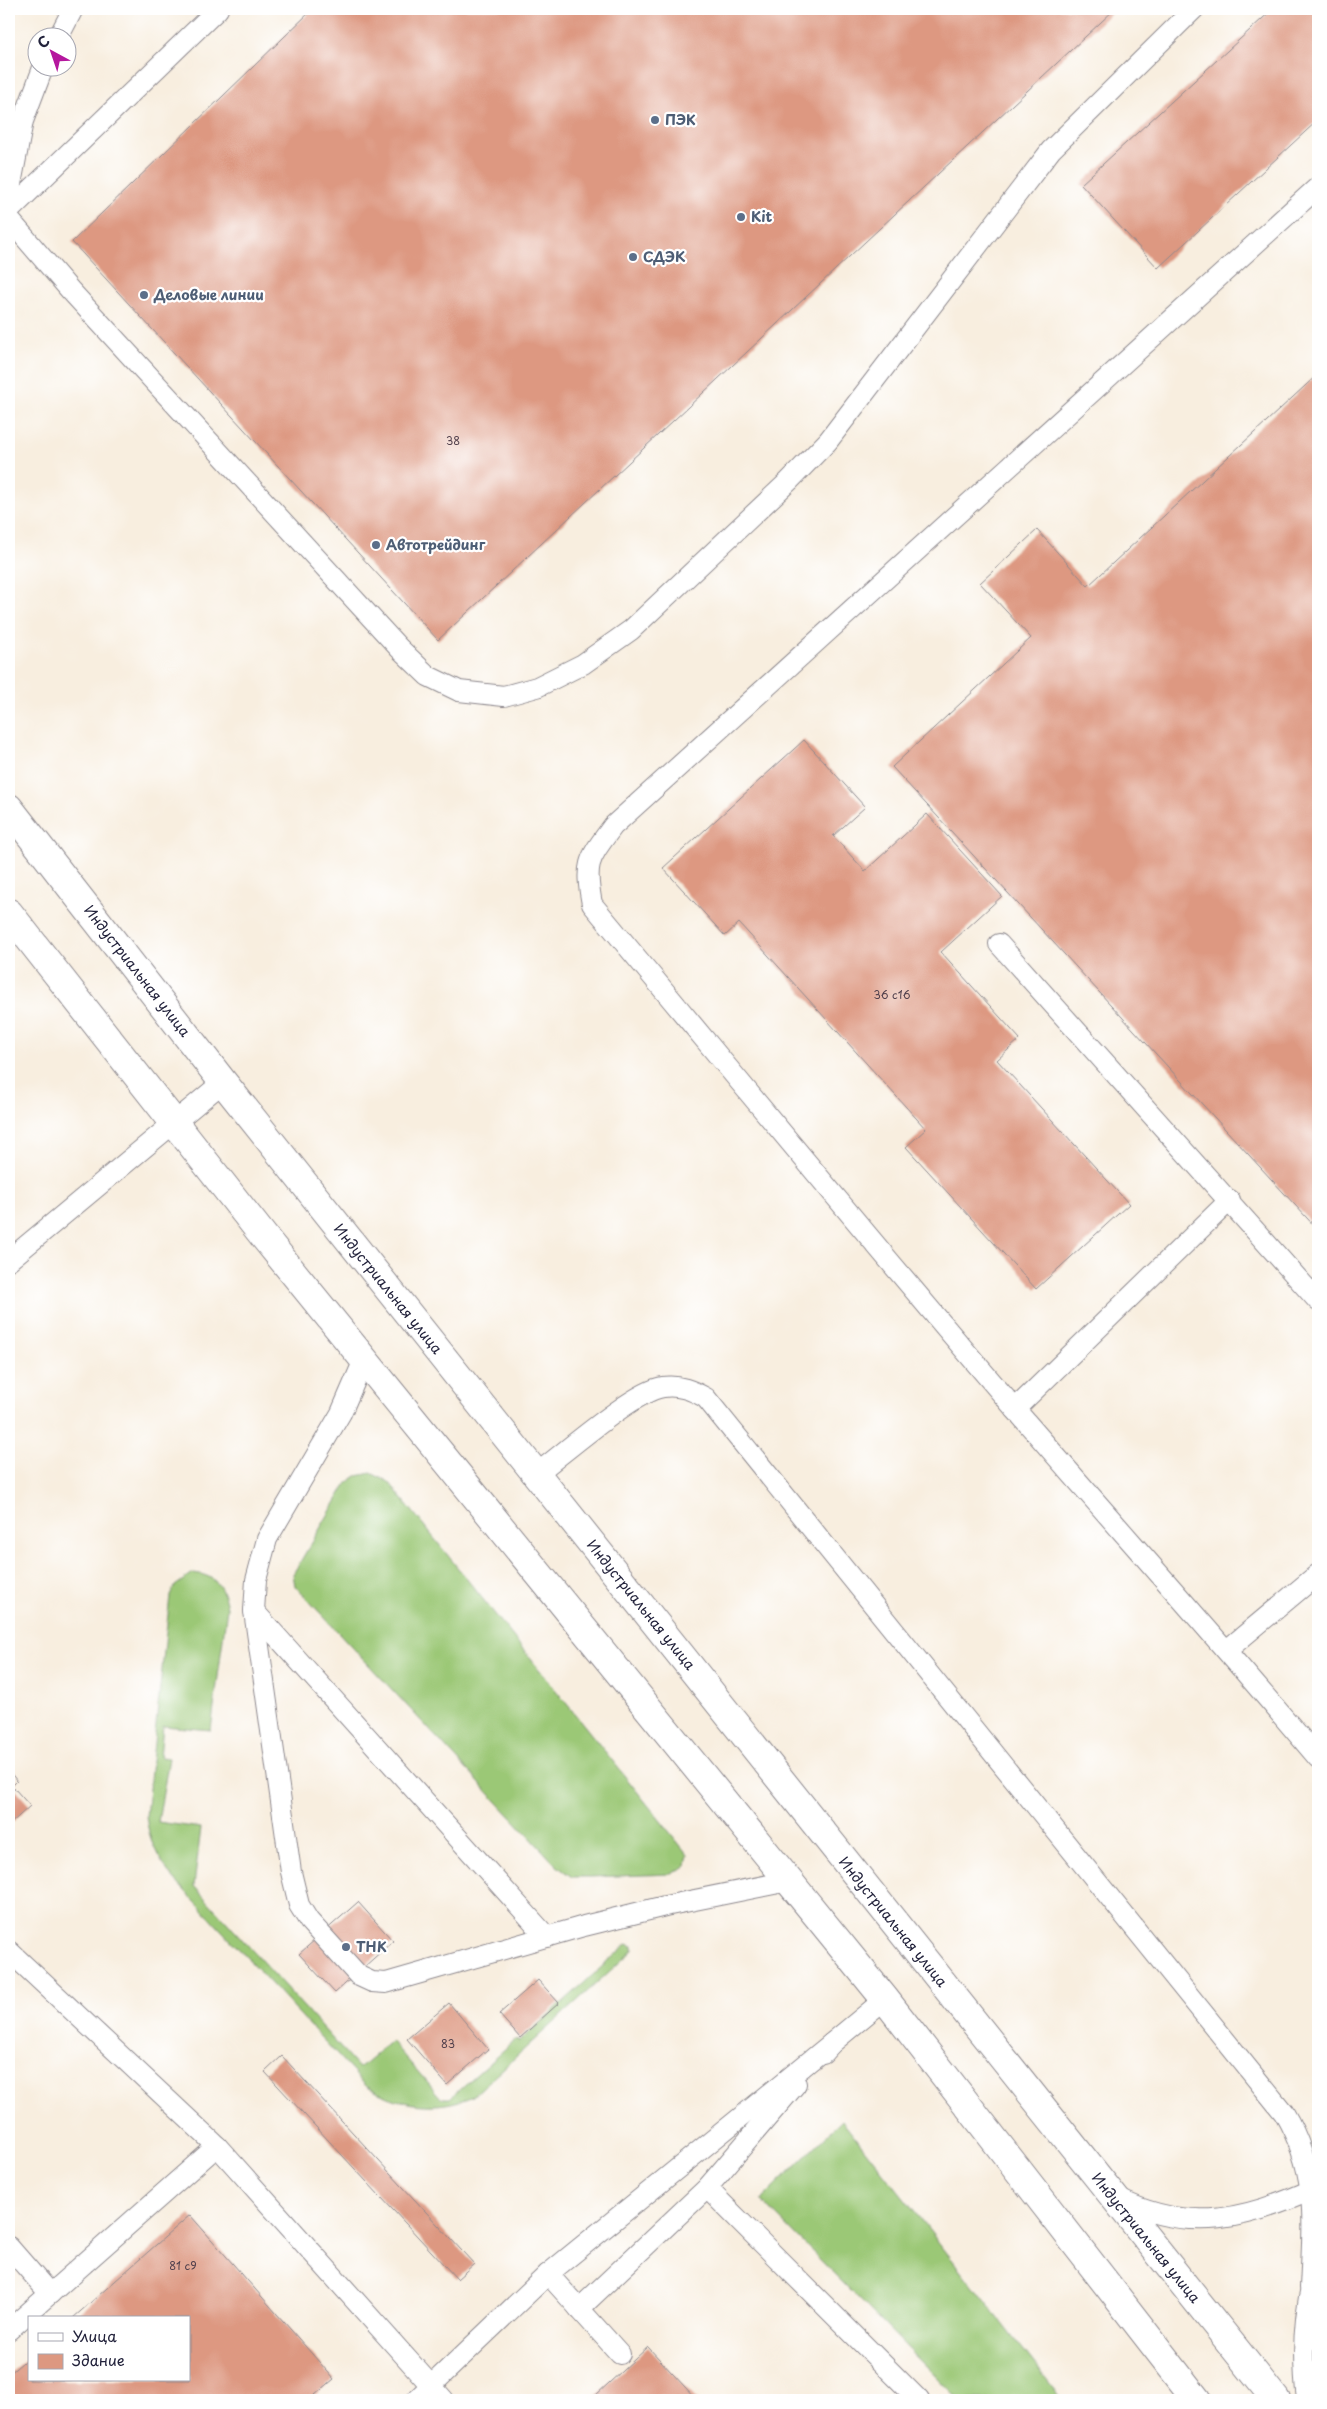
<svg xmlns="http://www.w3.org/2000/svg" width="1327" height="2409" font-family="'Playpen Sans',sans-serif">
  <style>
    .grass { fill: #9bc876; stroke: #5e7558 }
    .building { fill: #dd9881 }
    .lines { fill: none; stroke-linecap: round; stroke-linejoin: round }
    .service-casing { stroke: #8d888d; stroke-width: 22 }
    .primary-casing { stroke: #8d888d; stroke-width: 30 }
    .service { stroke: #fff; stroke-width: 20 }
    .primary { stroke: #fff; stroke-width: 28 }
    .service-dot { fill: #5c6f8a; stroke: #fff; stroke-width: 2 }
    .labels { text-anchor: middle; stroke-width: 4.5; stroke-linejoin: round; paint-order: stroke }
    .number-label { font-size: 11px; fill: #51404c }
    .service-label { font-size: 14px; font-weight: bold; fill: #4e5e75; stroke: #fff; text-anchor: start }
    .street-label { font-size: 14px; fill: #22223b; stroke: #fff }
  </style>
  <rect width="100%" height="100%" fill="#fff"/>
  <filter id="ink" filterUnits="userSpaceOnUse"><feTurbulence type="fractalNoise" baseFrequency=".02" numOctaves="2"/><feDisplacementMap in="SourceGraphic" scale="10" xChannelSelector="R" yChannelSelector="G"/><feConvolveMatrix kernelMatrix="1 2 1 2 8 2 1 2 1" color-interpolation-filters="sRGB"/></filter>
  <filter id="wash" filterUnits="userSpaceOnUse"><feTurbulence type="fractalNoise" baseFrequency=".0096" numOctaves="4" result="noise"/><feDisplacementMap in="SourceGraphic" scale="20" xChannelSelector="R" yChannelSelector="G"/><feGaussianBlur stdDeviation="1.12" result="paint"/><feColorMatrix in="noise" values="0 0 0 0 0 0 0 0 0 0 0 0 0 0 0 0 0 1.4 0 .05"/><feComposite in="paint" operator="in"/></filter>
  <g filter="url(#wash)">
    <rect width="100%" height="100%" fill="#f8eedf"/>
    <g class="grass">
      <polygon points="371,1473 389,1482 688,1855 686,1866 671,1874 590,1877 572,1877 557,1866 295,1586 293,1574 347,1483 357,1476"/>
      <path d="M193 1573C216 1575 223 1587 227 1608L211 1730 163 1726 160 1757 169 1758 158 1822 201 1828 194 1886 359 2068 391 2041 441 2098H450L516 2039 519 2042 627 1944 633 1946V1950L473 2096C437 2112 399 2106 366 2086L172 1877C158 1858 149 1841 146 1816L170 1596 175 1586Z"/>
      <polygon points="842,2120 1063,2400 959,2400 761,2200"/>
    </g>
    <g id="blocks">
      <g class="building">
        <polygon points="313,9 1115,9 438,640 72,242"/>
        <polygon points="1273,9 1318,9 1318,120 1158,268 1081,184"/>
        <polygon points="1318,374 1318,1230 892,767 1031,638 980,583 1037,530 1088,586"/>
        <polygon points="804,740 865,807 833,836 865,871 927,814 1002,896 941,952 1020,1039 997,1060 1129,1204 1036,1289 906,1147 926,1129 739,923 725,936 663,868"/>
        <polygon points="9,1771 17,1781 9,1789"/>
        <polygon points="14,1788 30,1806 9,1825 9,1793"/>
        <polygon points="358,1902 393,1941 335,1993 299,1954"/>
        <polygon points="538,1980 559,2003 520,2038 499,2014"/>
        <polygon points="449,2003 488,2049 447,2085 407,2039"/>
        <polygon points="282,2056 474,2264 457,2279 265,2072"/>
        <polygon points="190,2215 334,2379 309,2400 9,2400 9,2374 29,2357 29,2380 189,2380 189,2318 73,2318"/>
        <polygon points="648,2347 697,2400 590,2400 596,2395"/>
      </g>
    </g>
  </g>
  <g filter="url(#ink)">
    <use href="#blocks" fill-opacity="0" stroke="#8d888d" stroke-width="1"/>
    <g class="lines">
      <defs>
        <g id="service">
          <polyline points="58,38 73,9"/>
          <path d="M1318 187 613 826C589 859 584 862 592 904 733 1073 872 1243 1015 1409 1116 1526 1219 1640 1318 1758"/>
          <polyline points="9,195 23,121 43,68"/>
          <polyline points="9,211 218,9"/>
          <polyline points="9,219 70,290 399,648 428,676 459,691 504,696 537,687 583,664 631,630 789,481 828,441 1051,150 1194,9"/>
          <polyline points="999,944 1318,1301"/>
          <polyline points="9,1260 223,1082"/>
          <polyline points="364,1360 341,1413 267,1539 256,1580 254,1611 291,1872 299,1905 309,1921 359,1976 372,1982 386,1983 584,1926 665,1906 789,1881"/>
          <polyline points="1015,1409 1230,1200"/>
          <path d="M536 1474C563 1454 634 1391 663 1387 680 1385 692 1390 706 1398L1284 2113C1319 2173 1313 2222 1310 2288"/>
          <polyline points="254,1611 547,1937"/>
          <polyline points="1227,1650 1318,1574"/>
          <polyline points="9,1951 217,2146"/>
          <polyline points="823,2053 832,2043 885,1999"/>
          <polyline points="707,2188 919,2400"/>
          <path d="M1117 2198C1189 2235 1249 2219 1318 2187"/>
          <polyline points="9,2247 50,2294"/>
          <polyline points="548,2274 620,2354"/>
          <polyline points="579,2309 707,2188 796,2084"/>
          <polyline points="9,2330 217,2146 444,2400"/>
          <polyline points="416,2400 548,2274 832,2043"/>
          <path d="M1307 2400C1302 2359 1303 2316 1314 2276"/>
        </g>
        <g id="primary">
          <polyline points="9,808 223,1082 1276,2400"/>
          <polyline points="9,913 265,1238 885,1999 1197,2400"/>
        </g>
      </defs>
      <use href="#service" class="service-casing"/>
      <use href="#primary" class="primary-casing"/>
      <use href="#service" class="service"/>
      <use href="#primary" class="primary"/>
    </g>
  </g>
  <g class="service-dot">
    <circle cx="655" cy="120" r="5"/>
    <circle cx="741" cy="217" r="5"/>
    <circle cx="633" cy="257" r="5"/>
    <circle cx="144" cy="295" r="5"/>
    <circle cx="376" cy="545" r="5"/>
    <circle cx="346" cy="1947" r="5"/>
  </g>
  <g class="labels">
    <g class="number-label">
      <text x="453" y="445">38</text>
      <text x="892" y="999">36 с16</text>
      <text x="448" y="2048">83</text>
      <text x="183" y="2270">81 с9</text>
    </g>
    <g class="service-label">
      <text x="665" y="125">ПЭК</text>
      <text x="751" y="222">Kit</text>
      <text x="643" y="262">СДЭК</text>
      <text x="154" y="300">Деловые линии</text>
      <text x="386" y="550">Автотрейдинг</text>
      <text x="356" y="1952">ТНК</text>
    </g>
    <g class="street-label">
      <text transform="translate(137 971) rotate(52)" y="5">Индустриальная улица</text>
      <text transform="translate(388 1289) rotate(51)" y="5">Индустриальная улица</text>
      <text transform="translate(641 1605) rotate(51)" y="5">Индустриальная улица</text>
      <text transform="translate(893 1922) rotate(51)" y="5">Индустриальная улица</text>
      <text transform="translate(1146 2238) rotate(51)" y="5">Индустриальная улица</text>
    </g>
  </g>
  <rect width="1327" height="2409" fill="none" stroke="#fff" stroke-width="30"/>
  <rect x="28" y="2316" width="162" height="65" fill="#ffffff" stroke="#a7a7b1"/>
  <rect x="38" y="2333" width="25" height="8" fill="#ffffff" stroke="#a7a7b1"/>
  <text x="72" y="2342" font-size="15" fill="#22223b">Улица</text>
  <rect x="38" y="2354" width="25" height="15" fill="#dd9881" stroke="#a7a7b1"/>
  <text x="72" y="2366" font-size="15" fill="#22223b">Здание</text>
  <g transform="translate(52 52) rotate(320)"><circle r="24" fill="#ffffff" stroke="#a7a7b1"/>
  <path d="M0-4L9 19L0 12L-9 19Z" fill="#b5179e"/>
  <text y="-8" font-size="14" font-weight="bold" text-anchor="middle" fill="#22223b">С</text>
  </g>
</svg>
